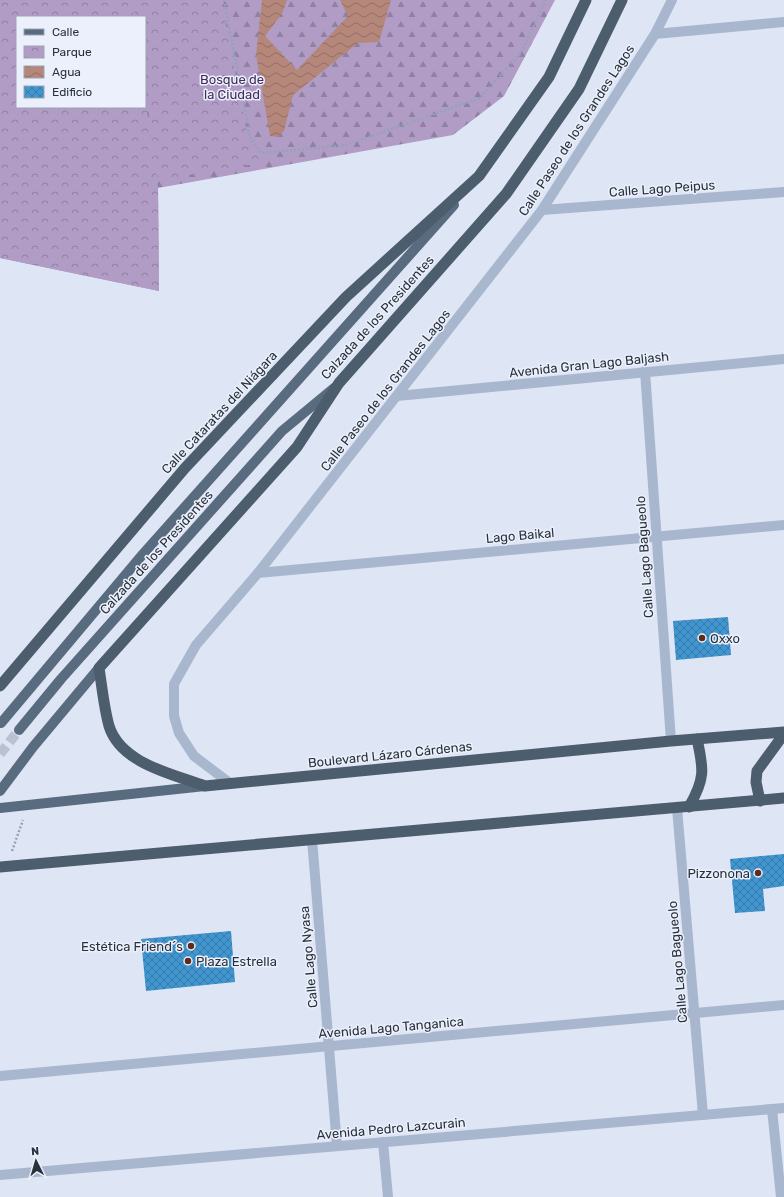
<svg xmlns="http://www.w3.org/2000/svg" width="784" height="1197" font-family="Rubik,sans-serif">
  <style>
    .forest { fill: url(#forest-firs); fill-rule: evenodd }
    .park { fill: url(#park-crowns) }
    .water { fill: url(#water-waves) }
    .building { fill: url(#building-cross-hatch) }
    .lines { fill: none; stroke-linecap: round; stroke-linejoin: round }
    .primary-tunnel { stroke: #bac1d0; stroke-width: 10; stroke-dasharray: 10 5; stroke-linecap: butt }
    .path { stroke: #92a3ba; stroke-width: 2.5; stroke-dasharray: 2 2; stroke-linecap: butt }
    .minor { stroke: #a8b7ce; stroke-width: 10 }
    .primary { stroke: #596b7e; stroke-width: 10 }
    .trunk { stroke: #4c5d6d; stroke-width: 11 }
    .poi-dot { fill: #602b1a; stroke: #ebf0fc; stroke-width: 1.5 }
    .labels { text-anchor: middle; stroke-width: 3; stroke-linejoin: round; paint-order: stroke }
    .park-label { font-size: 13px; fill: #442a5b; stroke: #ebf0fc }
    .street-label { font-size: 13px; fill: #29323b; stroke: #ebf0fc }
    .poi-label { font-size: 13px; fill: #29323b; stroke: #ebf0fc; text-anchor: start }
  </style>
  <defs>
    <pattern id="forest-firs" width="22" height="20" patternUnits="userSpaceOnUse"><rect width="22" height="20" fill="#b19cc6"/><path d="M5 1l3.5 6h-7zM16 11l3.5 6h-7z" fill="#9080a2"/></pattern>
    <pattern id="park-crowns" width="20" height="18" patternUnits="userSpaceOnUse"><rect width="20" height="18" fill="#b19cc6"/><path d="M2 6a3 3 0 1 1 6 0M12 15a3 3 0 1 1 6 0" fill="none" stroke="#9080a2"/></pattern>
    <pattern id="water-waves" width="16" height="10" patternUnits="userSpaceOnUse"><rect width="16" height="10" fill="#b5867a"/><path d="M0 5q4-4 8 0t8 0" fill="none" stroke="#936e65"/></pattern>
    <pattern id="building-cross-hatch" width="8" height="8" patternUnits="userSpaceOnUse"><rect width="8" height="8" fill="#4196d0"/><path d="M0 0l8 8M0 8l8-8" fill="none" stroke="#367baa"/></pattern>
  </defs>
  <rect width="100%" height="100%" fill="#dee5f5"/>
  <path class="forest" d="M0 0H555L504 96 453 135 158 188 159 291 0 258ZM17 17H145V107H17Z"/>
  <g class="park">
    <polygon points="0,0 132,0 134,17 17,17 17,107 145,107 145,97 158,188 159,291 0,258"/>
    <polygon points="133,0 221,0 248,138 267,162 158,180 145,87 145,17 135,17"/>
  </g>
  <polygon class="water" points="262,0 287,0 282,14 265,36 297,70 348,16 340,0 391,0 379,42 358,43 293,95 284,131 277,137 270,136 256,55"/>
  <g class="building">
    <polygon points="728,617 731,655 676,660 673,621"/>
    <polygon points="784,854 784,886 763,889 765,911 735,913 730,859"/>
    <polygon points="231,931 235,982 146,991 141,939"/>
  </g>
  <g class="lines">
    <polyline class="primary-tunnel" points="0,754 19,730"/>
    <g class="path">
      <polyline points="224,0 250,137 261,153 346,145 480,98 521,53 546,0"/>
      <polyline points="12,851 23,820"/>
    </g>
    <g class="minor">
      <polyline points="655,34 784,22"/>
      <polyline points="542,210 784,192"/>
      <polyline points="645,371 671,741"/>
      <polyline points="397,396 784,359"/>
      <polyline points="258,573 784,525"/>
      <polyline points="231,784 194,756 179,733 174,716 174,684 196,645 258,573 542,210 655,34 672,0"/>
      <polyline points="677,808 703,1115"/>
      <polyline points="312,839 337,1146"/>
      <polyline points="0,1076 784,1005"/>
      <polyline points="772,1109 781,1197"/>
      <polyline points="383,1142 388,1197"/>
      <polyline points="0,1175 784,1108"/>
    </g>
    <g class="primary">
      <polyline points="1,723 143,554 454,205"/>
      <polyline points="19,730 61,679 282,431 334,388"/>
      <polyline points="0,791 33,747 99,668"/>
      <polyline points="0,808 205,786"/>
    </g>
    <g class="trunk">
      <path d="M622 0 579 89 506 194 339 383 297 447 99 668C102 687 104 708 109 726 121 764 173 774 205 786L671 741 784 732"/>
      <polyline points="0,686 185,468 346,297 479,176 549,77 586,0"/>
      <polyline points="760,801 756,782 757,771 784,734"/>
      <path d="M689 807C705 779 704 770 697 739"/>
      <polyline points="0,867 784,798"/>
    </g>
  </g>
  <g class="poi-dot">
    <circle cx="702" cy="638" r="4"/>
    <circle cx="758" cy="873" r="4"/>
    <circle cx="191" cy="946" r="4"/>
    <circle cx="188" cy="961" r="4"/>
  </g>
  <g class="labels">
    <g class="park-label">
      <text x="232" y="84">Bosque de<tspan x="232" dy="15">la Ciudad</tspan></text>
    </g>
    <g class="street-label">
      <text transform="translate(576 130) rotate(-57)" y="5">Calle Paseo de los Grandes Lagos</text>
      <text transform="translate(662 188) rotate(-4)" y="5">Calle Lago Peipus</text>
      <text transform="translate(377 317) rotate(-48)" y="5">Calzada de los Presidentes</text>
      <text transform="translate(589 364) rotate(-6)" y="5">Avenida Gran Lago Baljash</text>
      <text transform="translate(385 390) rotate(-52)" y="5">Calle Paseo de los Grandes Lagos</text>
      <text transform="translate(219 412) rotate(-47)" y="5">Calle Cataratas del Niágara</text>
      <text transform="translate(520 535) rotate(-5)" y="5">Lago Baikal</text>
      <text transform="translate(156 552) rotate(-48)" y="5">Calzada de los Presidentes</text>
      <text transform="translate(644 557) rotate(-94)" y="5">Calle Lago Bagueolo</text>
      <text transform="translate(390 754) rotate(-6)" y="5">Boulevard Lázaro Cárdenas</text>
      <text transform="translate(308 957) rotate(-95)" y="5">Calle Lago Nyasa</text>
      <text transform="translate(677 962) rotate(-95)" y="5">Calle Lago Bagueolo</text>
      <text transform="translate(391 1027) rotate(-5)" y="5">Avenida Lago Tanganica</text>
      <text transform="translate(391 1128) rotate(-5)" y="5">Avenida Pedro Lazcurain</text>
    </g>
    <g class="poi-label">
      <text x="710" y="643">Oxxo</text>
      <text x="750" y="878" text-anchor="end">Pizzonona</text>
      <text x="183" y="951" text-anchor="end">Estética Friend´s</text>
      <text x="196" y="966">Plaza Estrella</text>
    </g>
  </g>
  <rect x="16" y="16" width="130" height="92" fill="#ebf0fc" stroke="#9da4af"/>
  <rect x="24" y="29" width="20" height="6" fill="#596b7e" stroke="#9da4af"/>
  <text x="52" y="36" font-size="12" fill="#29323b">Calle</text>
  <rect x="24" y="46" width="20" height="12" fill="url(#park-crowns)" stroke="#9da4af"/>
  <text x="52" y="56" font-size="12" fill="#29323b">Parque</text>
  <rect x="24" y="66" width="20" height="12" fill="url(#water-waves)" stroke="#9da4af"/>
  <text x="52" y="76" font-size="12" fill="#29323b">Agua</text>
  <rect x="24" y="86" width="20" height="12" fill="url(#building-cross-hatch)" stroke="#9da4af"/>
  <text x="52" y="96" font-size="12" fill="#29323b">Edificio</text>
  <g transform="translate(36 1161) rotate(355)" stroke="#ebf0fc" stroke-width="3" paint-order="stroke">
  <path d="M0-3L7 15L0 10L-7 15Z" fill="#29323b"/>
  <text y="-6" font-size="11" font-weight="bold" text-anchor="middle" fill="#29323b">N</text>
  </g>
</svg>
